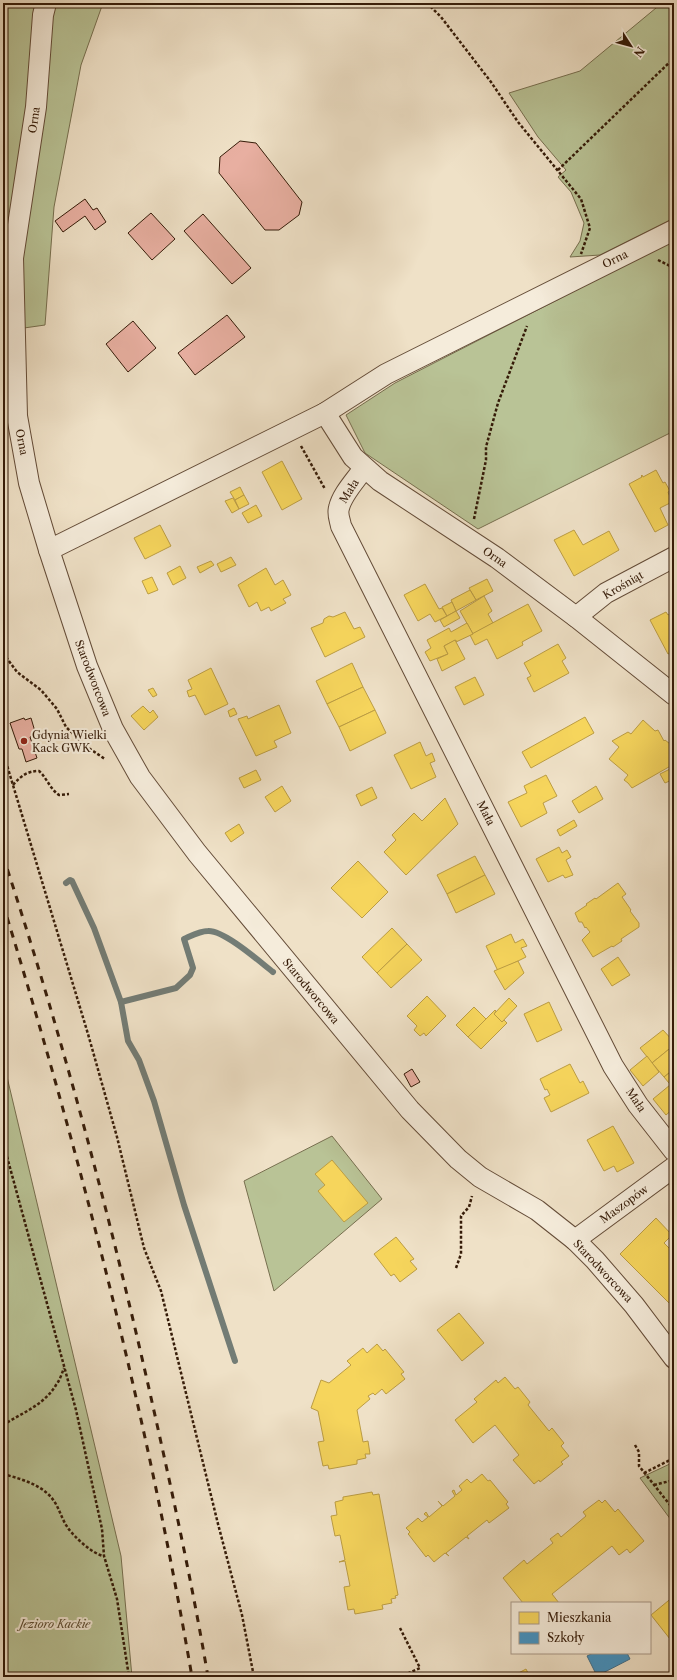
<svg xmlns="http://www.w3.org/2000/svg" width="677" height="1680" font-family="'Libre Caslon Text',serif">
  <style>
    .green { fill: #b9c396; stroke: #776f4f }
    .homes { fill: #f6d55c; stroke: #bc9d43 }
    .schools { fill: #4393c3; stroke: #3f6f8b }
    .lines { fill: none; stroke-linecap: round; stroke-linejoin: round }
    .stream { stroke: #737c75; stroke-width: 6 }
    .building { fill: #e8afa1; stroke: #351b08 }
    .street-casing { stroke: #644c38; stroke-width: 22 }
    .path { stroke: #351b08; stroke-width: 2.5; stroke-dasharray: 3 2; stroke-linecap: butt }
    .street { stroke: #f5ecdb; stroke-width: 20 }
    .rail { stroke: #351b08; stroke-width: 3; stroke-dasharray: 7 7; stroke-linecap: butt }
    .poi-dot { fill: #8f2418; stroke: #f5ecdb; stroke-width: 1.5 }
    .labels { text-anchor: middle; stroke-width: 4; stroke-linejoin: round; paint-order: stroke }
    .street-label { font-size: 11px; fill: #351b08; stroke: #f5ecdb }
    .poi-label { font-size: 11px; fill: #351b08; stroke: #f5ecdb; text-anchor: start }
    .park-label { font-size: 11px; font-style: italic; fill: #5d4d33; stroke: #f5ecdb }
  </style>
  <rect width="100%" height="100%" fill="#efe1c7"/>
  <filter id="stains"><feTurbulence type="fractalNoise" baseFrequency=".005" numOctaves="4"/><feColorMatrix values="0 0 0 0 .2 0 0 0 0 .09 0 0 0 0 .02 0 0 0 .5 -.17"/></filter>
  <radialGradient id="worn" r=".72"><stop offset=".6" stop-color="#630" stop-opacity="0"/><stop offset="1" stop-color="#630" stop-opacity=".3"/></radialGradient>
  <g class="green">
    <polygon points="3,3 103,3 81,65 54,207 45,325 3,331"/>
    <polygon points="662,3 674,3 674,218 600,255 570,257 580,241 584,223 571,192 558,177 566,170 538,137 509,93 580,71"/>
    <polygon points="674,240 674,431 478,529 365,453 346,415 395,383"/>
    <polygon points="3,1060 121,1556 132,1677 3,1677"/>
    <polygon points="332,1136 382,1199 274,1291 244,1181"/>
    <polygon points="674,1462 674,1524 640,1478"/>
  </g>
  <g class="homes">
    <polygon points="282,461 302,499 282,510 262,472"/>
    <polygon points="656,470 663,483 665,482 670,491 668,492 672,502 660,508 668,525 655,532 629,484 642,477 641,476 642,475 643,477"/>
    <polygon points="240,487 244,495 235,500 230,492"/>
    <polygon points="244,495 249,504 239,509 235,500"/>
    <polygon points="233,498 239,509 232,513 225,501"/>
    <polygon points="256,505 262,516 248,523 242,513"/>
    <polygon points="160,525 171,546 145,559 134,538"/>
    <polygon points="574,530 583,545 609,531 619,550 574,576 554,540"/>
    <polygon points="231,557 236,565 221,572 217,564"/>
    <polygon points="211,561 214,565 200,573 197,567"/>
    <polygon points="180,566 186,578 173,585 167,573"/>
    <polygon points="266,568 275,585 283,580 291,595 283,599 286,603 271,611 269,607 261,611 257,602 249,607 238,585"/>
    <polygon points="152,577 158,590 148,594 142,581"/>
    <polygon points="487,579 493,591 476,600 469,588"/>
    <polygon points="425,584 439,609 442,608 447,616 435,622 430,614 418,621 404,595"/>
    <polygon points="470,590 476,600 456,611 451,600"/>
    <polygon points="484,596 492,611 488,614 493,623 473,634 460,611"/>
    <polygon points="452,602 456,611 447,616 442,607"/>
    <polygon points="528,604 542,631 522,642 523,645 497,659 487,639 475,645 470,635"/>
    <polygon points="456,611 460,618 444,627 440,620"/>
    <polygon points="345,612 354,629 360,627 365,637 325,657 311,628 323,623 324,619 329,616 333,617"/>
    <polygon points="666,612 668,615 674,612 674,651 668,654 650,620"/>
    <polygon points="467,623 473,634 456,642 456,640 444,646 448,654 430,661 425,652 431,648 427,640 449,628 451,632"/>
    <polygon points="455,640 465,659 442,671 437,659 448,654 444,646"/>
    <polygon points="558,644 566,658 562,661 569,673 534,692 527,678 531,676 524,663"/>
    <polygon points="352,663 363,687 327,704 316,681"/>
    <polygon points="211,668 228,704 205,715 195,695 189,697 187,691 192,689 188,680"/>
    <polygon points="475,677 484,695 464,705 455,687"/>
    <polygon points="363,687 375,710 339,727 327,704"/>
    <polygon points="153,688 157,695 153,697 148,690"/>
    <polygon points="279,705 291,733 274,741 277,747 256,756 238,719 247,716 248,719"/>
    <polygon points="143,706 150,713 153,710 158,717 144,730 131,716"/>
    <polygon points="234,708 237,714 230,717 228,711"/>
    <polygon points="375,710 386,733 350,751 339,727"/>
    <polygon points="585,717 594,733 531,768 522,752"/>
    <polygon points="643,720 655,731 658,730 664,741 665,740 674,747 674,764 632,788 628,783 624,780 628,775 609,759 619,747 612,741 628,732 631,734"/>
    <polygon points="420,742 426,756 432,753 435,761 430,763 436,777 411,789 394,755"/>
    <polygon points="674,767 674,779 665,783 660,774"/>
    <polygon points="256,770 261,780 244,788 239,778"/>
    <polygon points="546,775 557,796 543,803 547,813 521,827 508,802 527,793 524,786"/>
    <polygon points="282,786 291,801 275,812 265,797"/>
    <polygon points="596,786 603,799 579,813 572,801"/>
    <polygon points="372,787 377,798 361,806 356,795"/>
    <polygon points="445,798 458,824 406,875 384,852 396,840 392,835 414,813 422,821"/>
    <polygon points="574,820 577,826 560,836 557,830"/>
    <polygon points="239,824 244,833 231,842 225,833"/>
    <polygon points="559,847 562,853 567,850 571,857 566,860 573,875 565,878 563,875 548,882 536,859"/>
    <polygon points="475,856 485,875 447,894 437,875"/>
    <polygon points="358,861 388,892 362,918 331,888"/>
    <polygon points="485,875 495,894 456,913 447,894"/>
    <polygon points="618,883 626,894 622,897 631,910 630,911 639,923 639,927 621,939 622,941 613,947 612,946 593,957 582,940 590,932 586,927 585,928 582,922 579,922 575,913 587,905 586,904 595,898 596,899"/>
    <polygon points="674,889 674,898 670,891"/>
    <polygon points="392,928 407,944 377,973 362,957"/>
    <polygon points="511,934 515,943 523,939 527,946 521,948 526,957 498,971 486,946"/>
    <polygon points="407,944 422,960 391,988 377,973"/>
    <polygon points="618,957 630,975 612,986 601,969"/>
    <polygon points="518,961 524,973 505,990 494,971"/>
    <polygon points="427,996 446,1016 426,1036 424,1033 420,1036 414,1030 417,1026 407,1016"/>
    <polygon points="509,998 517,1006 502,1022 494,1014"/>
    <polygon points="549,1002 562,1030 537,1042 524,1014"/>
    <polygon points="474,1007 486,1019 468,1037 456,1025"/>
    <polygon points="495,1010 496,1011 494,1014 502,1022 504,1020 507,1023 481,1049 468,1037"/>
    <polygon points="663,1030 674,1042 674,1045 652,1063 640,1048"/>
    <polygon points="674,1045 674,1069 664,1077 652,1063"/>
    <polygon points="647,1056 659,1072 643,1086 630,1070"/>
    <polygon points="570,1064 580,1083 583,1081 589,1093 551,1112 544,1098 550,1095 547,1089 545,1090 540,1079"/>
    <polygon points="674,1069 674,1089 664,1077"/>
    <polygon points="670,1085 674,1089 674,1108 666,1115 653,1099"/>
    <polygon points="613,1126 634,1163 617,1172 614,1166 604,1171 587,1140"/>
    <polygon points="332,1160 368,1203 344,1222 318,1191 325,1185 315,1174"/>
    <polygon points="656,1218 672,1235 664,1243 674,1253 674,1308 620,1254"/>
    <polygon points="396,1237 414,1259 410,1261 417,1269 400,1282 394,1274 391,1276 374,1254"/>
    <polygon points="459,1313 484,1343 462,1361 437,1330"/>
    <polygon points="377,1344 383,1351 385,1349 404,1372 401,1374 405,1379 386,1394 382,1389 375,1395 373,1393 368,1396 370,1399 357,1410 363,1442 368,1441 370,1454 365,1454 366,1458 357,1460 357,1464 329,1469 328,1465 323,1466 318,1442 324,1441 318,1411 311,1408 321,1380 329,1383 351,1365 347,1361 363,1348 367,1353"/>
    <polygon points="505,1377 515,1389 518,1387 530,1402 528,1405 549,1431 552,1428 564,1443 561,1446 569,1456 561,1462 563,1464 540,1482 539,1480 534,1484 513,1460 519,1455 495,1425 473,1443 455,1420 477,1402 474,1399 496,1380 498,1383"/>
    <polygon points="482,1474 488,1481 490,1480 508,1502 506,1504 509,1508 489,1523 487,1520 467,1536 469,1539 466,1537 446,1553 449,1556 445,1553 434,1562 428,1555 426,1557 409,1535 408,1534 410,1532 406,1528 418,1518 422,1522 428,1517 424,1514 426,1512 429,1517 442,1506 438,1501 443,1506 455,1496 452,1491 454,1490 456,1495 462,1490 459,1486 467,1479 471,1483"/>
    <polygon points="372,1492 373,1495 379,1494 398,1595 395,1596 396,1598 391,1599 392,1603 382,1605 383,1609 355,1614 354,1609 348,1610 344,1587 350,1586 345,1561 339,1562 345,1560 340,1535 335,1536 331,1516 337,1515 335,1502 343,1500 343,1497"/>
    <polygon points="599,1500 602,1503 605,1500 615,1512 618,1509 644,1541 630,1553 627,1549 619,1555 612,1546 552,1594 559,1603 523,1603 503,1578 524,1560 527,1564 553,1543 550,1539 558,1533 561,1537 586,1516 583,1512"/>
    <polygon points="674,1596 674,1636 670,1639 651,1615"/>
    <polygon points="526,1669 530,1677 511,1677"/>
  </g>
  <polygon class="schools" points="593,1653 627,1653 630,1659 597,1676 587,1656"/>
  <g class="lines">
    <g class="stream">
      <polyline points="66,883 70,880 72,881 94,928 121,1002 128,1041 139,1060 154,1101 184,1205 235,1361"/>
      <path d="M121 1002 176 988 190 975 193 968 184 939C191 936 200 931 208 931 224 930 260 962 273 972"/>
    </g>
  </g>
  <g class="building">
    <polygon points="240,141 256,143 302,202 299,215 279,230 265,230 219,173 220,157"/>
    <polygon points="85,199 93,210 97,208 106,222 95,230 85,216 63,232 55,221"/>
    <polygon points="151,213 175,239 152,260 128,233"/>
    <polygon points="203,214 251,268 232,284 184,231"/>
    <polygon points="227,315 245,337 195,375 178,353"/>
    <polygon points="133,321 156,348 128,372 106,344"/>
    <polygon points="24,718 25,720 31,718 36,735 30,737 37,758 26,762 22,749 19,749 10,723"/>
    <polygon points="412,1069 420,1082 411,1087 404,1074"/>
  </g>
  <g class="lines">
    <defs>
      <g id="street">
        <polyline points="46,3 43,15 36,107 13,258 17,416 29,483 49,550 87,666 113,729 140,777 197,853 410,1110 458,1159 480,1177 537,1210 575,1240 595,1260 634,1305 674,1358"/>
        <polyline points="325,413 353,457 380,481 497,558 576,617 674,695"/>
        <path d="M364 468C356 480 342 494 339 508 337 514 340 520 341 526L613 1066 638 1105 674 1151"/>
        <polyline points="49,550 325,413 386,374 674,230"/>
        <polyline points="576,617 606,593 674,557"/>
        <polyline points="575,1240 674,1167"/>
      </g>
    </defs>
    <use href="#street" class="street-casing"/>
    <g class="path">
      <polyline points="427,3 441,17 491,82 518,122 581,199 590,228 581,254"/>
      <polyline points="558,170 674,58"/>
      <polyline points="658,260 674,268"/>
      <polyline points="301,446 325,489"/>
      <polyline points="474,519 486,460 486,447 498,403 527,326"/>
      <polyline points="3,653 17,672 41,690 57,709 66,727 87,747 105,759"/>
      <polyline points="3,752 88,1034 117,1137 144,1248 161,1291 218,1524 242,1615 254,1677"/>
      <path d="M13 785C21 776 27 771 39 771 47 778 50 789 59 795L69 794"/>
      <polyline points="3,1142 76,1410 102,1529 104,1556 117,1599 129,1677"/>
      <polyline points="456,1268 461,1254 461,1216 469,1207 472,1196"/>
      <path d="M3 1425C22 1413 44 1405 56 1385 60 1380 62 1373 64 1368"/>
      <polyline points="635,1445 639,1452 639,1466 674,1510"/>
      <polyline points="644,1473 674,1458"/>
      <path d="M3 1474C18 1478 36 1483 48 1494 59 1504 60 1517 68 1528 74 1537 94 1555 104 1556"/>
      <polyline points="654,1485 674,1480"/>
      <polyline points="400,1628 420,1668 400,1677"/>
    </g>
    <use href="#street" class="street"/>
    <g class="rail">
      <path d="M3 856C61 1032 109 1212 150 1393 171 1487 192 1582 208 1677"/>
      <path d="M3 904C81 1158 147 1415 192 1677"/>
    </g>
  </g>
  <circle class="poi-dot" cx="24" cy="741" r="4"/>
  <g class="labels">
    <g class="street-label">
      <text transform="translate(34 120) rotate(-82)" y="4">Orna</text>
      <text transform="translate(615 259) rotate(-26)" y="4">Orna</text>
      <text transform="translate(22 442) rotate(79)" y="4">Orna</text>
      <text transform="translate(349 491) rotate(-58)" y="4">Mała</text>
      <text transform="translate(495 557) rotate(35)" y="4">Orna</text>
      <text transform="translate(623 585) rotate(-30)" y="4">Krośniąt</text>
      <text transform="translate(93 678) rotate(69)" y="4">Starodworcowa</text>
      <text transform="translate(486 813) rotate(63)" y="4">Mała</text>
      <text transform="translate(311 991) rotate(50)" y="4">Starodworcowa</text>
      <text transform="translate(636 1100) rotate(56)" y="4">Mała</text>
      <text transform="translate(624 1204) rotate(-36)" y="4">Maszopów</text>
      <text transform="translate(603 1271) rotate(47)" y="4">Starodworcowa</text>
    </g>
    <g class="poi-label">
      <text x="32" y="739">Gdynia Wielki<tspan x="32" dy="13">Kack GWK</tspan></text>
    </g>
    <g class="park-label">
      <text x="55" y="1628">Jezioro Kackie</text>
    </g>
  </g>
  <rect width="677" height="1680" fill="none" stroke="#efe1c7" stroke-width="16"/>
  <rect x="4" y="4" width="669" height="1672" fill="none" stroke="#351b08" stroke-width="2"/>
  <rect x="8" y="8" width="661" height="1664" fill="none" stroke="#351b08"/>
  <rect x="511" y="1602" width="140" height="52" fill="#f5ecdb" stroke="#a89887"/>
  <rect x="519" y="1612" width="20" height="12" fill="#f6d55c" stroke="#a89887"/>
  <text x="547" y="1622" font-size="12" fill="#351b08">Mieszkania</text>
  <rect x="519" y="1632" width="20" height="12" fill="#4393c3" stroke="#a89887"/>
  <text x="547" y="1642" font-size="12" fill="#351b08">Szkoły</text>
  <g transform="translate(631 46) rotate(126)" stroke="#f5ecdb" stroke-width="3" paint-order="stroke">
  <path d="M0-3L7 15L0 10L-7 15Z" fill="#351b08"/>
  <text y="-6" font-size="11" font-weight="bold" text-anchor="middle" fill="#351b08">N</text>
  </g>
  <rect width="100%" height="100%" filter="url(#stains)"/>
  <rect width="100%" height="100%" fill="url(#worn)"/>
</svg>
